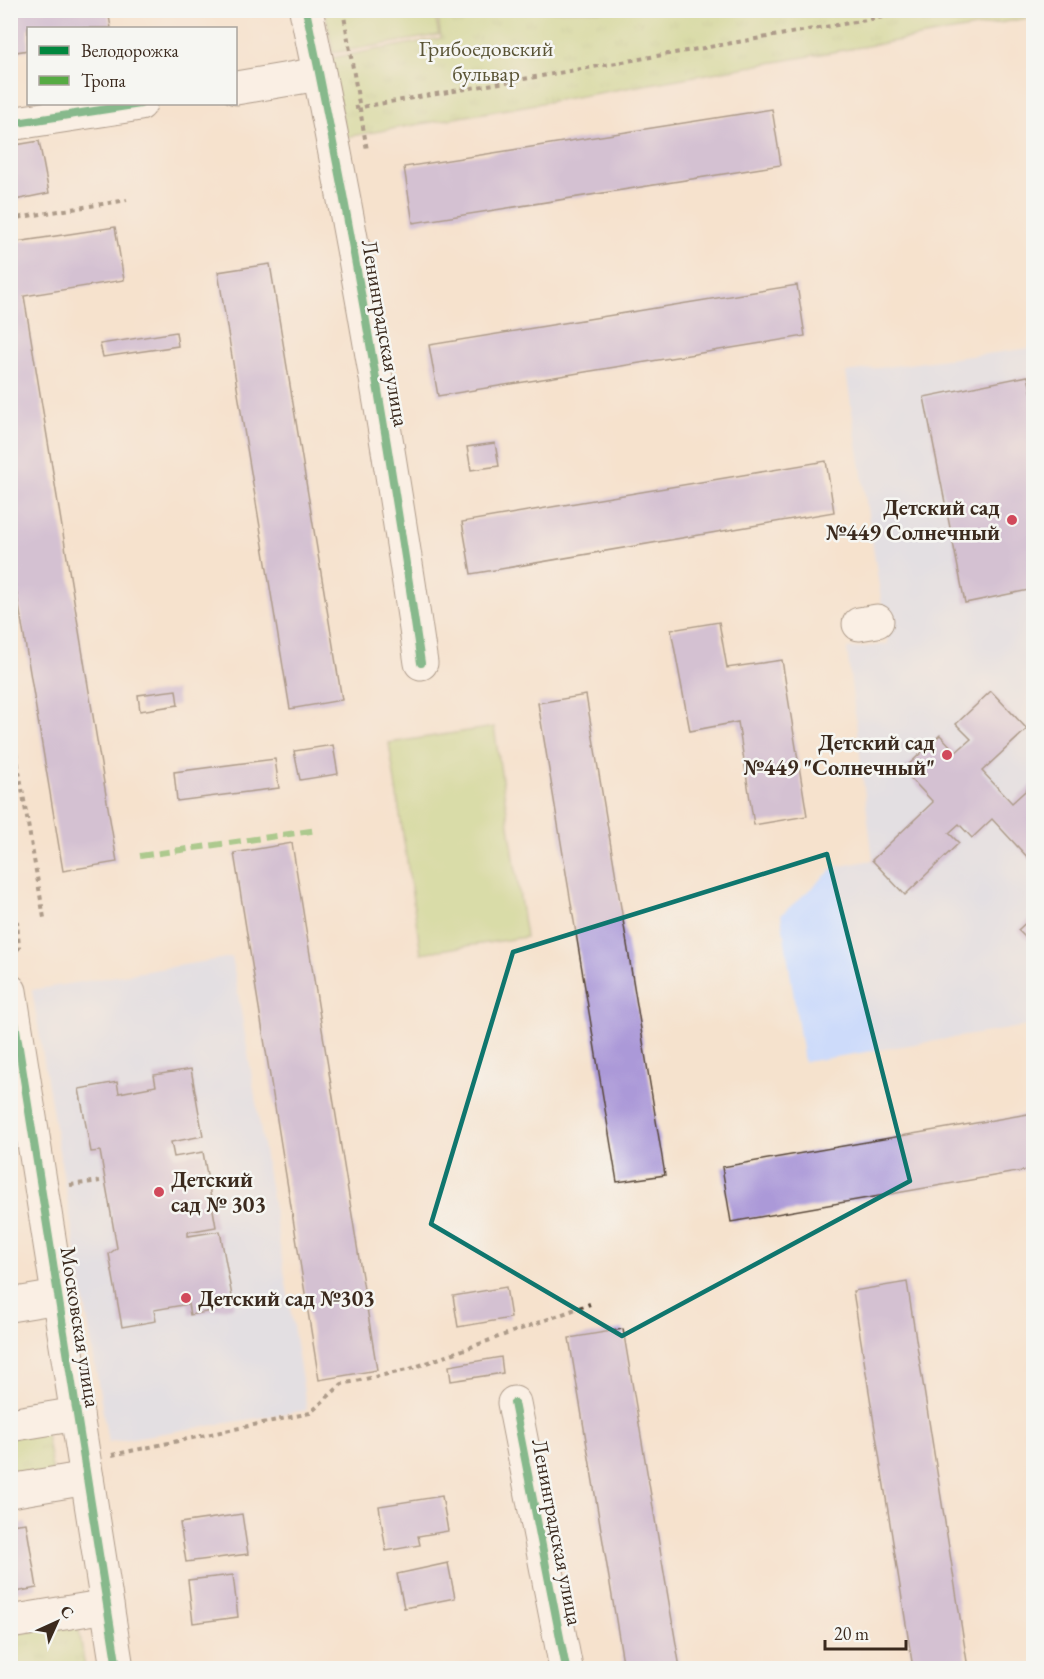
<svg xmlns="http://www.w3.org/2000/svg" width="1044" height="1679" font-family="'EB Garamond',serif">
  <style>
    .built { fill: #cddbfa }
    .park { fill: url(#park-tufts); stroke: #797f4c; stroke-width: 1.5 }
    .pitch { fill: #b7d47a; stroke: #797f4c; stroke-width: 1.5 }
    .building { fill: #ab99d8 }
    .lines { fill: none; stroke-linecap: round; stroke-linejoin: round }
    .minor-casing { stroke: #574638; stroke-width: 35 }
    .path { stroke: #574638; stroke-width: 4; stroke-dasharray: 4.5 4.5; stroke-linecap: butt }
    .minor { stroke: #fff; stroke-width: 33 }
    .quiet { stroke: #55ab43; stroke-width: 6; stroke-dasharray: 12 6; stroke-linecap: butt }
    .cycleway-casing { stroke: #f6f6f2; stroke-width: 11 }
    .cycleway { stroke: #00873e; stroke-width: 8 }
    .marked { fill: none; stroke: #0f766e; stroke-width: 4.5; stroke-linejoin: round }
    .poi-dot { fill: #d1495b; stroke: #f6f6f2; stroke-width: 2 }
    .labels { text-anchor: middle; stroke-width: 5; stroke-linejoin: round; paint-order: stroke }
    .park-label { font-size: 22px; fill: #5a5435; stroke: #f6f6f2 }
    .street-label { font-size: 22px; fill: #3b2a1e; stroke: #f6f6f2 }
    .poi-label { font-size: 22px; font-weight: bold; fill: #3b2a1e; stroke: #f6f6f2; text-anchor: end }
  </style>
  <defs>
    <pattern id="park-tufts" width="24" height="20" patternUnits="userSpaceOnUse" patternTransform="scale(1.5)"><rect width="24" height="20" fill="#b7d47a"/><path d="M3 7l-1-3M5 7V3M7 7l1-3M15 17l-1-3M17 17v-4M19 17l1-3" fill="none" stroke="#9eb669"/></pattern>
  </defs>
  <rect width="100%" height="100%" fill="#f6f6f2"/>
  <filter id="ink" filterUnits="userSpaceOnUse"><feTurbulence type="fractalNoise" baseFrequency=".0167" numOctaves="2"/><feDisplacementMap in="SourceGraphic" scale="12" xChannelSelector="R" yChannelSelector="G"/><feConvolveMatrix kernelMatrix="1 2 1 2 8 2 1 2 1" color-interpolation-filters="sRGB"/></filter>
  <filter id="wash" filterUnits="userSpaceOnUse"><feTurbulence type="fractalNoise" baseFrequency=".008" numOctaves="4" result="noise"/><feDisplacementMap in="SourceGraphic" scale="24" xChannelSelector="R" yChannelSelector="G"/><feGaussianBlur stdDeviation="1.35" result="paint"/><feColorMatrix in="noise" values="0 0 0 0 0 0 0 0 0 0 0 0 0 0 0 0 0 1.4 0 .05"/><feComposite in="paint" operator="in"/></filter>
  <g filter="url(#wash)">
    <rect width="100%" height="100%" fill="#f5e2cd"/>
    <g class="built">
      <polygon points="1033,348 1033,1025 804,1062 781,915 835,867 873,860 847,649 888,644 846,372"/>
      <polygon points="232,957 307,1410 108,1442 32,990"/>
    </g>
    <g class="park">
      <polygon points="437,11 1033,11 1033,17 346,137 331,58 441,38"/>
      <polygon points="45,1429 53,1474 11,1481 11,1435"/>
      <polygon points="78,1623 85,1668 11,1668 11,1634"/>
    </g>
    <g class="pitch">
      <polygon points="325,11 434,11 439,35 333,53"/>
      <polygon points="494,727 526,937 421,953 389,743"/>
    </g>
    <g id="blocks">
      <g class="building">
        <polygon points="10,10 108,10 111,28 28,28 28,50 10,53"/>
        <polygon points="772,109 781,165 413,223 404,167"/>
        <polygon points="39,141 49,193 10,201 10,146"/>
        <polygon points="115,227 124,280 24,296 117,862 63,871 10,552 10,243"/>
        <polygon points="270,264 342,700 290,709 218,272"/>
        <polygon points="797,285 805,336 438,396 429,345"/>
        <polygon points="176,332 178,346 103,357 100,344"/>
        <polygon points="1028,376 1034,404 1034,589 965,603 924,397"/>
        <polygon points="495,443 499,466 471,470 467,447"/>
        <polygon points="826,461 834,512 471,574 462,522"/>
        <polygon points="719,622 727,668 782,660 807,816 754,825 738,722 690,731 671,630"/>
        <polygon points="176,690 178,705 140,711 138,695"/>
        <polygon points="991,691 1027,729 982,771 1012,803 1034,783 1034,858 1031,861 992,819 972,838 959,824 949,833 959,843 905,895 872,860 933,802 903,770 940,735 956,752 971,739 956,724"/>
        <polygon points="586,695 665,1175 617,1182 538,703"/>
        <polygon points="333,745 338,774 300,780 294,751"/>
        <polygon points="275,759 279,788 177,801 174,772"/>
        <polygon points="292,843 377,1370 319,1380 234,853"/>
        <polygon points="1034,915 1034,946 1018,930"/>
        <polygon points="191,1069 203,1136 171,1142 174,1157 203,1152 216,1227 188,1232 188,1236 220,1231 234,1307 190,1315 188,1304 154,1310 156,1321 122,1327 109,1254 117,1248 100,1151 91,1152 79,1089 117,1082 119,1093 156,1086 154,1075"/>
        <polygon points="1034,1113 1034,1169 731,1222 722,1167"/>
        <polygon points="907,1282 968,1668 913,1668 853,1291"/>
        <polygon points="506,1287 511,1318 458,1327 453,1296"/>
        <polygon points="623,1329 680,1668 624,1668 569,1338"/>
        <polygon points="501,1357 503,1373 451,1381 449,1366"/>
        <polygon points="442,1496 448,1531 418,1536 420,1545 386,1551 379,1506"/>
        <polygon points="242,1514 248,1554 186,1562 180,1523"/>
        <polygon points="26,1523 37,1588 10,1593 10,1525"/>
        <polygon points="448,1563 455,1598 404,1608 397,1574"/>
        <polygon points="233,1575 238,1617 193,1623 188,1580"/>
        <polygon points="472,1663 473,1668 452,1668 452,1667"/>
      </g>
    </g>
  </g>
  <g filter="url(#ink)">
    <use href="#blocks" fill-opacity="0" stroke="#574638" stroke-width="1.5"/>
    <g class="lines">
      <defs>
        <g id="minor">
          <path d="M306 10C352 227 389 445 421 663"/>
          <polyline points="236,88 319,74"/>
          <polyline points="10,124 140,104"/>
          <polyline points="859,624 877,621"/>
          <polyline points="10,991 117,1668"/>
          <polyline points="10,1305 58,1297"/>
          <polyline points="514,1403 566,1668"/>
          <polyline points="10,1425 77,1414"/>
          <polyline points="10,1491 87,1478"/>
          <polyline points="10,1622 107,1606"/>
        </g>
      </defs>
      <use href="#minor" class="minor-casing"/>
      <g class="path">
        <polyline points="343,10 367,150"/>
        <polyline points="355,108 924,10"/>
        <polyline points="10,219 127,200"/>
        <polyline points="10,718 44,918"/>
        <polyline points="10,956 19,948 17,921"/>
        <polyline points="70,1185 100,1181"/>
        <polyline points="112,1455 310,1413 342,1384 407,1370 590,1304"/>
      </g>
      <use href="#minor" class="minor"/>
      <polyline class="quiet" points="140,856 317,830"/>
      <defs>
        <g id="cycleway">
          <path d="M306 10C352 227 389 445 421 663"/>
          <polyline points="10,124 140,104"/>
          <polyline points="10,991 117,1668"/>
          <polyline points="514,1403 566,1668"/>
        </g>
      </defs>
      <use href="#cycleway" class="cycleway-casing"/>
      <use href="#cycleway" class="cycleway"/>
    </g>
  </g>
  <path d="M0 0H1044V1679H0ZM827 854 910 1181 622 1336 431 1224 513 952Z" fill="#f5e2cd" fill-opacity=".55" fill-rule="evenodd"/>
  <path class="marked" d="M827 854 910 1181 622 1336 431 1224 513 952Z"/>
  <g class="poi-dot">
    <circle cx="1012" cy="520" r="6"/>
    <circle cx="947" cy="755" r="6"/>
    <circle cx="159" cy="1192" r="6"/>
    <circle cx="186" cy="1298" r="6"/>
  </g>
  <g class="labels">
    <g class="park-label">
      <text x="486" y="56">Грибоедовский<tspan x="486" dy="25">бульвар</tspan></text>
    </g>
    <g class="street-label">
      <text transform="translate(386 333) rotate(80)" y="8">Ленинградская улица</text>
      <text transform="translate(81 1327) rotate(81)" y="8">Московская улица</text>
      <text transform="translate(558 1532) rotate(79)" y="8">Ленинградская улица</text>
    </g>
    <g class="poi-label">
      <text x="1000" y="515">Детский сад<tspan x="1000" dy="25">№449 Солнечный</tspan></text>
      <text x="935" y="750">Детский сад<tspan x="935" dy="25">№449 "Солнечный"</tspan></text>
      <text x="171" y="1187" text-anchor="start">Детский<tspan x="171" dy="25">сад № 303</tspan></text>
      <text x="198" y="1306" text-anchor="start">Детский сад №303</text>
    </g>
  </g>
  <rect width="1044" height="1679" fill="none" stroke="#f6f6f2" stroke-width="36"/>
  <rect x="27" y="27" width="210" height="78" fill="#f6f6f2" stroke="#aba49d" stroke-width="1.5"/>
  <rect x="39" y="46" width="30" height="9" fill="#00873e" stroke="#aba49d" stroke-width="1.5"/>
  <text x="81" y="57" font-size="18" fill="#3b2a1e">Велодорожка</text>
  <rect x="39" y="76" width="30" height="9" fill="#55ab43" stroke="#aba49d" stroke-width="1.5"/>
  <text x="81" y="87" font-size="18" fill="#3b2a1e">Тропа</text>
  <g transform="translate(57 1622) rotate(45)" stroke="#f6f6f2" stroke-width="4.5" paint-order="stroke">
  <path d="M0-4.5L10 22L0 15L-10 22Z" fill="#3b2a1e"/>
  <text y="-9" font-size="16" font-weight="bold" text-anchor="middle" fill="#3b2a1e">С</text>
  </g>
  <path d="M825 1640v9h81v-9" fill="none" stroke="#3b2a1e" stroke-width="3"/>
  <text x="834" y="1640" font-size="18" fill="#3b2a1e" stroke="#f6f6f2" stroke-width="4.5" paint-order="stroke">20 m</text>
</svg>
